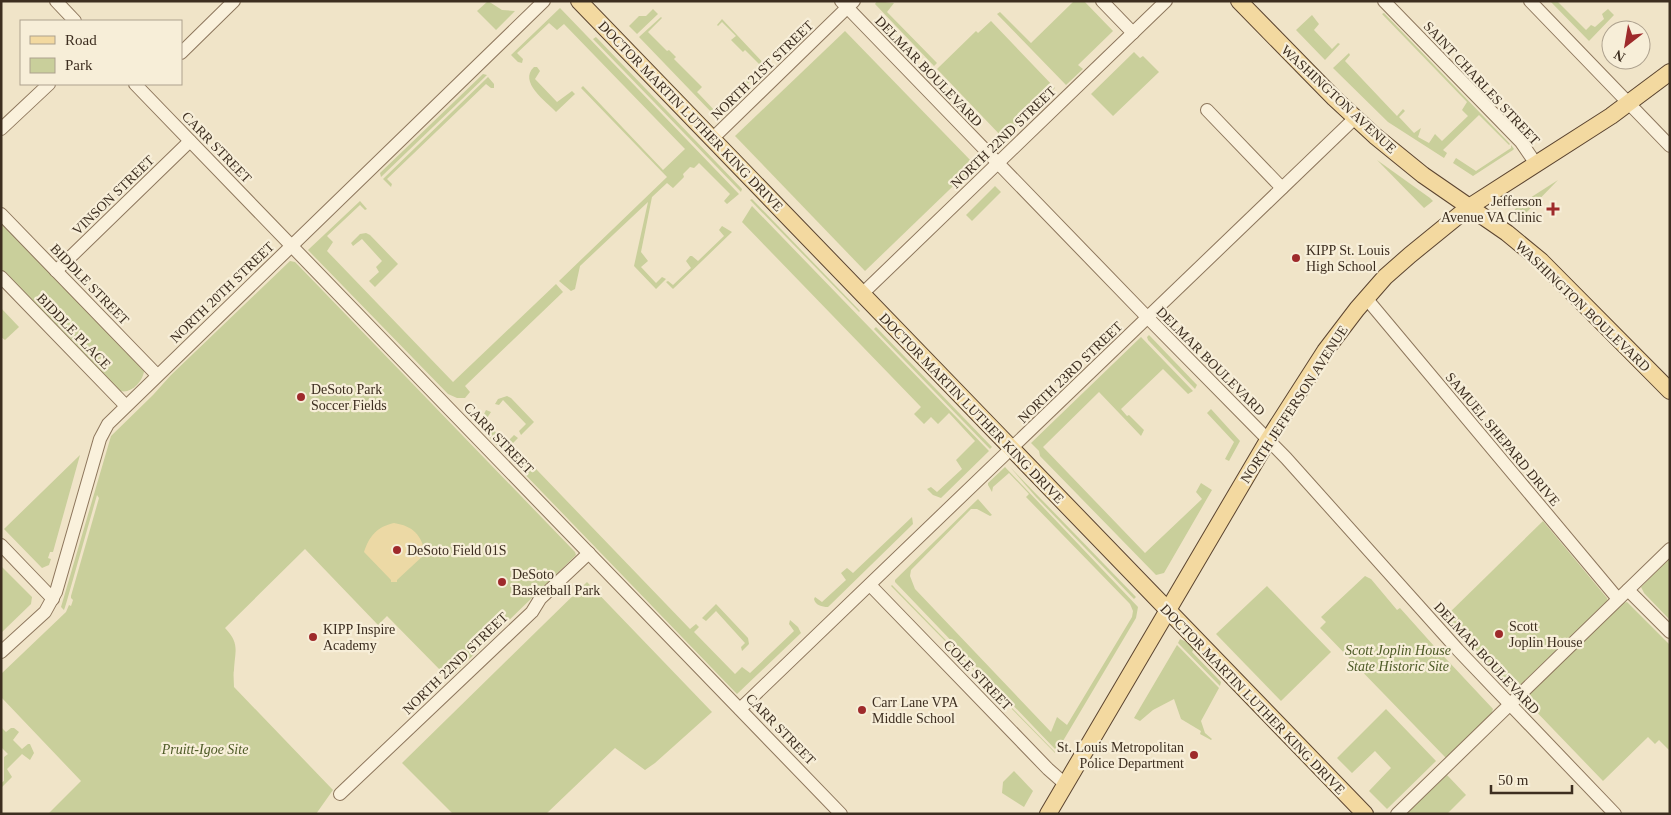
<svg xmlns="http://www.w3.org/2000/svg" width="1671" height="815" font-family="Georgia,serif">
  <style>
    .green { fill: #c9cf9b }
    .sand { fill: #ecd9a5 }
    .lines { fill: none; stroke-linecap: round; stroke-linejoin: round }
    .minor-casing { stroke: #8d765c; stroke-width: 14 }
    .major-casing { stroke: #5b4430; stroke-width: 18 }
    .minor { stroke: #faf1dc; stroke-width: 12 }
    .major { stroke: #f3d9a0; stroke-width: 16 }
    .poi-dot { fill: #9e2a2b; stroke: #f7eed8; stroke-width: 2 }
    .labels { text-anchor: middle; stroke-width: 4.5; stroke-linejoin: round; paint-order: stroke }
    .street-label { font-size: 14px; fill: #3d2e20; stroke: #f7eed8 }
    .poi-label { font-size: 14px; fill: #3d2e20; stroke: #f7eed8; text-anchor: start }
    .park-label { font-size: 14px; font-style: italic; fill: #4d5a26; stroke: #f7eed8 }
  </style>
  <rect width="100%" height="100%" fill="#f0e4c8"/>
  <g class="green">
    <polygon points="488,1 502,10 515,11 496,30 477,11"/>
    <polygon points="877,1 894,3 887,12 937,63 934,66 875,4"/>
    <polygon points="1074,1 1084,1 1113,31 1078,65 1083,69 1066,85 997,14 1000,12 1031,43"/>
    <polygon points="1550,1 1557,1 1586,30 1591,25 1595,27 1604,19 1602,14 1608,9 1614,15 1589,41"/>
    <polygon points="560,8 739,194 727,204 724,201 730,194 699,163 694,168 690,167 683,174 684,177 673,188 667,183 652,197 641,252 648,261 641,267 656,283 662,277 666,279 656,289 634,266 648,202 580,266 575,289 571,291 559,281 667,177 581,88 583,86 663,170 685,149 564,24 557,30 549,23 517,53 523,59 522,63 518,62 511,55"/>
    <polygon points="653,9 658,14 637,34 629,26 639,16 646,16"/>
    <polygon points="1384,13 1510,144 1509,145 1479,115 1443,150 1447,153 1444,158 1388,122 1333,68 1349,53 1350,55 1345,61 1397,116 1403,109 1405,111 1399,117 1414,133 1421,128 1418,137 1429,143 1435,134 1442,141 1468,116 1462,110 1467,102 1382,14"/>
    <polygon points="1312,15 1319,24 1314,30 1332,49 1338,43 1340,44 1325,60 1296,30"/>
    <polygon points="661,17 662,18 648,32 667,51 669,50 676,57 674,59 702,87 697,92 699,94 715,111 721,106 723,108 715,116 639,37"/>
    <polygon points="722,19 766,66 733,98 731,96 761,66 745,50 743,52 731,40 736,36 722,22 718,26 717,25"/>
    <polygon points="991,21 1055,88 1003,138 937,69 976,31 978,33"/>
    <polygon points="845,31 975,165 865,271 735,136"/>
    <polygon points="596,37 742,189 741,192 593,39"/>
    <polygon points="1134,52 1140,58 1143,56 1159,72 1113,116 1091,94"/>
    <path d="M534 67H537L540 71 535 79 557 102 572 91 575 94 556 112C546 101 518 82 534 67Z"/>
    <polygon points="483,74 487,75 381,177 380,173"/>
    <polygon points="488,77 494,84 494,88 491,88 486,84 387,179 392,184 391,187 383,179"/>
    <polygon points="1511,145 1514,149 1513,150 1473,176 1453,163 1456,158 1476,171 1511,148"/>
    <polygon points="1377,160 1430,198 1433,201 1424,208"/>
    <polygon points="1558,180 1522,217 1515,210 1516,207"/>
    <polygon points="995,186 1001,192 972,221 966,215"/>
    <polygon points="752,199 860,311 859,312 750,200"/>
    <polygon points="360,201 367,209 365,210 360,205 327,236 333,242 327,251 453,382 556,284 563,292 465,386 470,392 465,398 457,398 448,394 308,250"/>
    <polygon points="752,206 989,451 941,498 933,495 927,489 931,487 937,492 962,469 956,460 975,441 949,413 938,424 931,417 924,424 914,414 921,407 742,222"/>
    <path d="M1 220 144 371C143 382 129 396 118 390L1 271Z"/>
    <polygon points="722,226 732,232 673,289 666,282 668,281 673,285 691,268 686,261 690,256 692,256 698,261 724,236 719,230"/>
    <polygon points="366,233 370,235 398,264 375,287 369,281 379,272 376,267 382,261 362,239 353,246 351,243 360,234"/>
    <path d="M290 261 295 262 298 265 575 552 576 555 453 675 444 674 387 616 378 625 305 549 225 628C240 644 235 650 234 670 233 675 234 681 234 687L333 790 316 814H48L81 781 1 697V674L66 612 69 605 71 606 73 600 71 598V596L99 498 97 495 66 604 64 610 61 607 111 436 153 395 171 375Z"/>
    <polygon points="1,308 19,327 5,340 1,337"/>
    <polygon points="876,327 992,447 990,449 874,329"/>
    <polygon points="1149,335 1197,385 1195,389 1148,340 1147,337"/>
    <polygon points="1141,337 1193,391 1188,394 1163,369 1121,409 1127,416 1129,415 1144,430 1141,436 1099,392 1043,447 1145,553 1202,499 1196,492 1201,483 1212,490 1164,573 1156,575 1040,456 1039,451 1031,443"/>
    <polygon points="507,396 511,398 534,422 521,435 519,431 526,424 503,400 499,405 495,404 498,399"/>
    <polygon points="1211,409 1240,441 1229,461 1225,459 1234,442 1207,413"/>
    <polygon points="486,410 491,412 485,421 506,443 514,435 518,438 512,444 690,629 696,624 699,627 694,632 735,674 742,667 750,673 794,631 789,624 790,620 798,627 801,633 737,694 485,433 480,422"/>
    <polygon points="80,455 53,552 50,552 48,558 51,559 49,565 42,568 4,529"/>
    <polygon points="1005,467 1138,607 1136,618 1060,746 1055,749 895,582 895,580 978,499 992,515 990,516 977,509 971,509 911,570 910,576 915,589 1051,732 1057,717 1067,725 1132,617 1133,611 1130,604 1026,497 1029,494 1009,473 993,487 992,492 988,485 988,483"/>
    <polygon points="1010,467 1136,597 1134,599 1036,497"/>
    <path d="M912 517 913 524 828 607C822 607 815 605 814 599L815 597 822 602 846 580 841 573 847 568 853 573Z"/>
    <polygon points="1543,521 1607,598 1608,601 1517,688 1510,686 1445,617"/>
    <polygon points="1670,558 1670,620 1644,593 1641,587"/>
    <polygon points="1,566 32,597 31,604 1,633"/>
    <polygon points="1365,576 1371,579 1397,610 1400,608 1434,646 1493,709 1491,715 1446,758 1320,628 1326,622 1321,617"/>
    <polygon points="587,582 712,712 655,763 645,770 615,748 546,814 453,814 402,763"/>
    <polygon points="892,585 1055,752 1055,753 891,586"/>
    <polygon points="1267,586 1331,652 1281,701 1216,634"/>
    <polygon points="1627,602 1670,645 1670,751 1659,740 1655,744 1648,737 1603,781 1527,702 1527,696 1623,603"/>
    <polygon points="716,604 748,638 749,644 742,651 741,647 745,643 716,611 706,621 702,618"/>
    <polygon points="1180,639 1189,643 1194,649 1192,652 1219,680 1221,682 1220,686 1178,643"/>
    <polygon points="1177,645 1219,688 1201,721 1205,733 1212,739 1211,740 1200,734 1201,731 1181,719 1174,699 1153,710 1140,721 1134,718"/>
    <polygon points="1386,709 1436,761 1387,809 1369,791 1391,768 1375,751 1352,773 1337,758"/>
    <polygon points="1,727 6,732 11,728 14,728 19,732 13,740 22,749 28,744 30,744 34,753 30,760 22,754 7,769 12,777 1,788 1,783 4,781 4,757 8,754 1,747"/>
    <polygon points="1014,771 1033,791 1024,807 1002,793 1003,782"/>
    <polygon points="1447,775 1466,795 1447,814 1406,814"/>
  </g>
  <path class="sand" d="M394 523C413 526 422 535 425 554L397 580V582H391V580L364 552C370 535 377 527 394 523Z"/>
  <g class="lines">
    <defs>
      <g id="minor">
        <polyline points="56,1 75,21"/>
        <polyline points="841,1 1148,318 1286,458 1458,650 1615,814"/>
        <polyline points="1102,1 1133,33"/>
        <polyline points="1384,1 1521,142 1536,164"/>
        <polyline points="1530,1 1670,146"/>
        <polyline points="181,53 234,1"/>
        <polyline points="135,84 841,814"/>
        <polyline points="1207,110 1282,188"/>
        <polyline points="1,129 49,84"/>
        <polyline points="712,139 854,1"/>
        <polyline points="1,214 157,375"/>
        <polyline points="56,271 190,141"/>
        <polyline points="1,277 126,406"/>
        <polyline points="862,294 1166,1"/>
        <polyline points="1366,298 1618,599"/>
        <polyline points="1,545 53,599"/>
        <polyline points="870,585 1048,769 1065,784"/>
        <polyline points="1628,590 1670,632"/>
        <polyline points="1,652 45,612 56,592 100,439 108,424 544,1"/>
        <polyline points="740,709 1355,118"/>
        <polyline points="340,794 532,612 540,599 589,553"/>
        <polyline points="1397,814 1670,549"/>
      </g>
      <g id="major">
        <polyline points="579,1 1365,814"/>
        <polyline points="1239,1 1334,98 1375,136 1423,175 1507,233 1541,261 1670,391"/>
        <polyline points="1048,814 1268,440 1325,351 1357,309 1385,277 1410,255 1469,207 1611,116 1670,72"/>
      </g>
    </defs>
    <use href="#minor" class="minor-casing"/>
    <use href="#major" class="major-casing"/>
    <use href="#minor" class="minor"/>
    <use href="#major" class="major"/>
  </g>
  <g class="poi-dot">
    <path d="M1550.5 201.5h5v5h5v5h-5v5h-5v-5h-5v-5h5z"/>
    <circle cx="1296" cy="258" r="5"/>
    <circle cx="301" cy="397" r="5"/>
    <circle cx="397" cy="550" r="5"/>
    <circle cx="502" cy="582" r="5"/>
    <circle cx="1499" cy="634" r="5"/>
    <circle cx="313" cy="637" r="5"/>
    <circle cx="862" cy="710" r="5"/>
    <circle cx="1194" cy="755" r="5"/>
  </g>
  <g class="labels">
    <g class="street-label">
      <text transform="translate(762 70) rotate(-44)" y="5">NORTH 21ST STREET</text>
      <text transform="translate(929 71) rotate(46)" y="5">DELMAR BOULEVARD</text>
      <text transform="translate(1482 83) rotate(47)" y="5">SAINT CHARLES STREET</text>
      <text transform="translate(1339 99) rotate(43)" y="5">WASHINGTON AVENUE</text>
      <text transform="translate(691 116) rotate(46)" y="5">DOCTOR MARTIN LUTHER KING DRIVE</text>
      <text transform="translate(1003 137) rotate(-44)" y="5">NORTH 22ND STREET</text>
      <text transform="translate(217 147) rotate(46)" y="5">CARR STREET</text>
      <text transform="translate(113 195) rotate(-44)" y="5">VINSON STREET</text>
      <text transform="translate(90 284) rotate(46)" y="5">BIDDLE STREET</text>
      <text transform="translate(222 292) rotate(-44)" y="5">NORTH 20TH STREET</text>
      <text transform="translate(1583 306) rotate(44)" y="5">WASHINGTON BOULEVARD</text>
      <text transform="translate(74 331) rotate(46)" y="5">BIDDLE PLACE</text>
      <text transform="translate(1211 361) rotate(45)" y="5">DELMAR BOULEVARD</text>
      <text transform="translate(1070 372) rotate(-44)" y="5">NORTH 23RD STREET</text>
      <text transform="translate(1294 404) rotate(-57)" y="5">NORTH JEFFERSON AVENUE</text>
      <text transform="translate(972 408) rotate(46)" y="5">DOCTOR MARTIN LUTHER KING DRIVE</text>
      <text transform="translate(499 438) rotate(46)" y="5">CARR STREET</text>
      <text transform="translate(1503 439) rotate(50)" y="5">SAMUEL SHEPARD DRIVE</text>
      <text transform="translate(1487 658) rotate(47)" y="5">DELMAR BOULEVARD</text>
      <text transform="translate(455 663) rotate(-44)" y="5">NORTH 22ND STREET</text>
      <text transform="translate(978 675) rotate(46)" y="5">COLE STREET</text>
      <text transform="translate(1253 699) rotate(46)" y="5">DOCTOR MARTIN LUTHER KING DRIVE</text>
      <text transform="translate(781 729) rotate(46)" y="5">CARR STREET</text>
    </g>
    <g class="poi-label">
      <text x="1542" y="206" text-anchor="end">Jefferson<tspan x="1542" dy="16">Avenue VA Clinic</tspan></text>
      <text x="1306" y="255">KIPP St. Louis<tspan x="1306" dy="16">High School</tspan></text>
      <text x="311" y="394">DeSoto Park<tspan x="311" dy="16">Soccer Fields</tspan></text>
      <text x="407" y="555">DeSoto Field 01S</text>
      <text x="512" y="579">DeSoto<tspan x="512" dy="16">Basketball Park</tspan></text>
      <text x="1509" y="631">Scott<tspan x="1509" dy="16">Joplin House</tspan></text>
      <text x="323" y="634">KIPP Inspire<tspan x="323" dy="16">Academy</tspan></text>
      <text x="872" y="707">Carr Lane VPA<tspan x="872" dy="16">Middle School</tspan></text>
      <text x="1184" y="752" text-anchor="end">St. Louis Metropolitan<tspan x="1184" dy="16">Police Department</tspan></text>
    </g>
    <g class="park-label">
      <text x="1398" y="655">Scott Joplin House<tspan x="1398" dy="16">State Historic Site</tspan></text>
      <text x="205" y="754">Pruitt-Igoe Site</text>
    </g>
  </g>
  <rect width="1671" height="815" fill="none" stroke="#3d2e20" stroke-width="5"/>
  <rect x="20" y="20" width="162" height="65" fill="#f7eed8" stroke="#ada18e"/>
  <rect x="30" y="36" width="25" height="8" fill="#f3d9a0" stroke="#ada18e"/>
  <text x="65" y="45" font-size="15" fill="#3d2e20">Road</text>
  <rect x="30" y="58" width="25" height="15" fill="#c9cf9b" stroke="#ada18e"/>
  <text x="65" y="70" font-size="15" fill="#3d2e20">Park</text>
  <g transform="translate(1626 45) rotate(211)"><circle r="24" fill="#f7eed8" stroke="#ada18e"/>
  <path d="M0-4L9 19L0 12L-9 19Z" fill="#9e2a2b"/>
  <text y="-8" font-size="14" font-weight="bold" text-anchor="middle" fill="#3d2e20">N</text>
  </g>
  <path d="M1491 785v8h81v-8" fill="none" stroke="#3d2e20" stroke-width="2.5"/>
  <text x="1498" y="785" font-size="15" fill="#3d2e20" stroke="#f7eed8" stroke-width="4" paint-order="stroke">50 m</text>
</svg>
